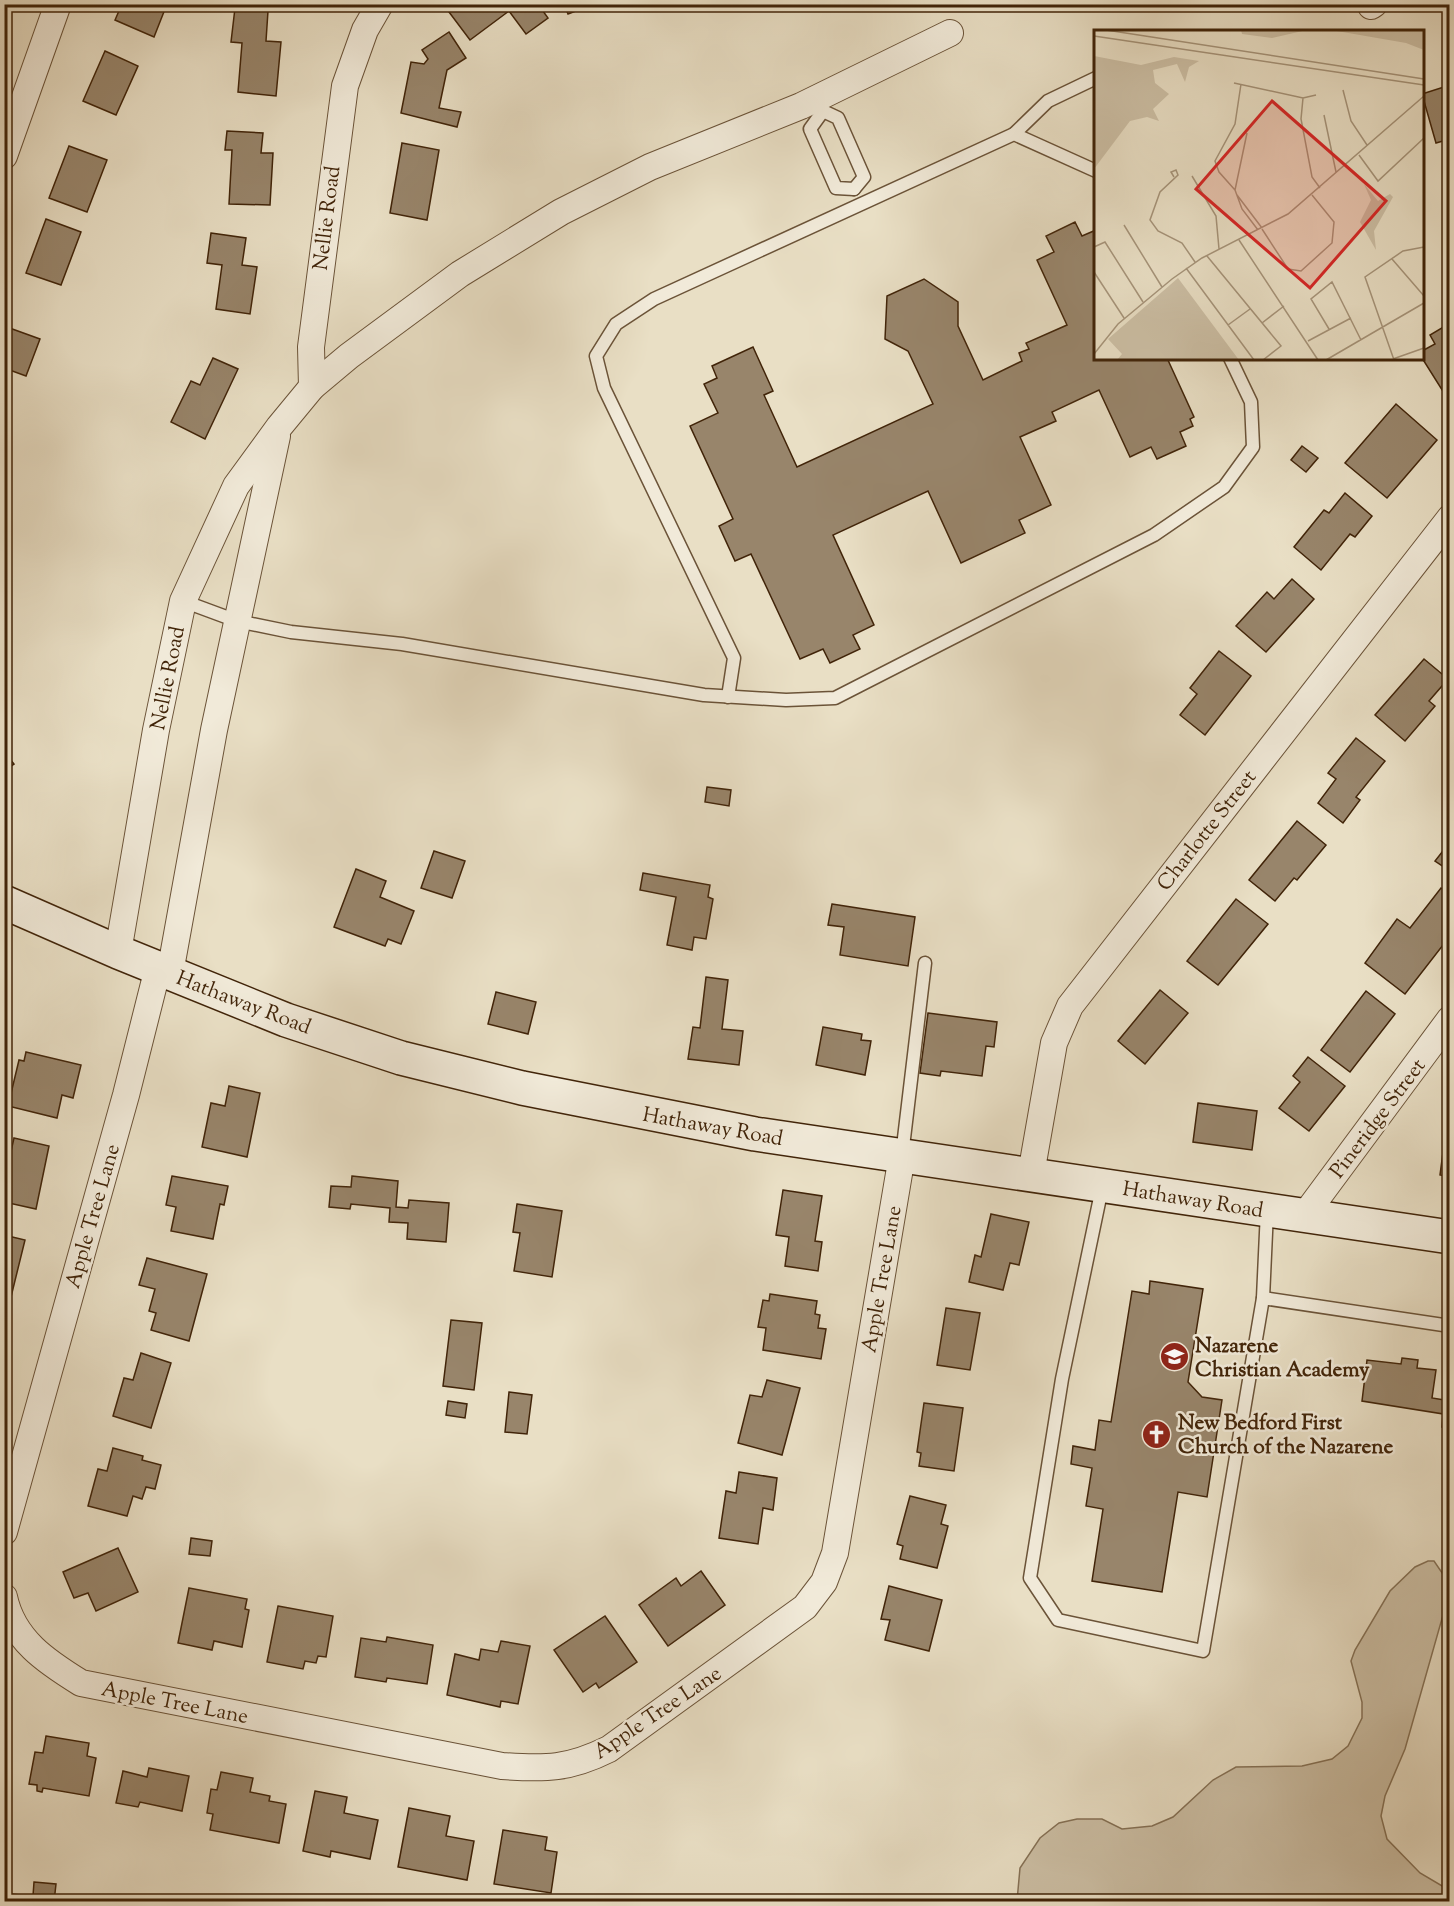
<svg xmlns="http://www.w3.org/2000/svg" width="1454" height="1906" font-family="'Sorts Mill Goudy',serif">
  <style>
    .green { fill: #ccbfa5; stroke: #867257; stroke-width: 1.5 }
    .building { fill: #98856b; stroke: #412409; stroke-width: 1.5 }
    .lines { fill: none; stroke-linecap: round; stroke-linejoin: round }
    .lane-casing { stroke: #6b5338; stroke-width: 15 }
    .street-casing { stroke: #6b5338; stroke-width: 28 }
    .secondary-casing { stroke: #412409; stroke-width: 36 }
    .lane { stroke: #f1ead9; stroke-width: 12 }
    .street { stroke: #f1ead9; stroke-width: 26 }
    .secondary { stroke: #f1ead9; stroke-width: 33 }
    .labels { text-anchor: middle; stroke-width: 5; stroke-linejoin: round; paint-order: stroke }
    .street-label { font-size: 21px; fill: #412409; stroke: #f1ead9 }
    .poi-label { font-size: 21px; font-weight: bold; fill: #412409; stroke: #f1ead9; text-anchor: start }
    .inset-road { fill: none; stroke: #a6947a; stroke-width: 1.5 }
    .view { fill: #d62828; fill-opacity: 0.15; stroke: #d62828; stroke-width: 3 }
    .inset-edge { fill: none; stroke: #412409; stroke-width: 3 }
  </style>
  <rect width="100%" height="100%" fill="#e9dfc5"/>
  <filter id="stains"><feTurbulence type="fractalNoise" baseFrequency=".00333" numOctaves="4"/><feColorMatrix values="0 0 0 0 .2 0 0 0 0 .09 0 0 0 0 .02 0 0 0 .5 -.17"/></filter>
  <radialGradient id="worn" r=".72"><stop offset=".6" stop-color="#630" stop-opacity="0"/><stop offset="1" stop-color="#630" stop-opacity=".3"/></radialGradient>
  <polygon class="green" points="1428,1561 1434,1561 1449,1583 1449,1594 1405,1749 1385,1796 1381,1816 1387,1839 1420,1873 1449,1890 1449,1901 1017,1901 1020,1868 1040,1838 1059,1823 1077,1819 1102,1819 1122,1829 1152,1826 1173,1817 1213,1780 1236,1767 1302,1766 1332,1759 1348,1746 1362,1718 1362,1702 1351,1661 1355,1650 1390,1591 1415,1567"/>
  <g class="building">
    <polygon points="122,4 167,4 154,37 115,20"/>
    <polygon points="450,4 503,4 506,8 510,4 538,4 548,18 526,34 509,11 470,40 446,8"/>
    <polygon points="564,4 594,4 568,14"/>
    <polygon points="235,8 268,11 266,41 281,42 276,96 238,92 242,43 231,42"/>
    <polygon points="449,32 466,58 447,70 439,108 461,112 457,127 401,113 411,62 424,64 428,59 422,50"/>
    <polygon points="105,51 138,66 116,115 83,101"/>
    <polygon points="1450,85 1450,139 1436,143 1422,94"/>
    <polygon points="227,131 263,133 261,153 273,153 270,205 229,204 232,150 225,150"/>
    <polygon points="402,143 439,150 427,220 390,213"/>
    <polygon points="69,146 107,160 87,212 49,198"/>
    <polygon points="46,219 81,232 61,285 26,273"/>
    <polygon points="1075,222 1082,236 1096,230 1096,358 1167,358 1194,417 1190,419 1193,426 1180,432 1186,446 1157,459 1151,447 1130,457 1099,390 1052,412 1056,421 1020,437 1051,505 1019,520 1025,533 961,563 928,491 833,535 874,625 853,635 860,649 830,663 823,649 800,659 751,554 735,561 719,526 733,519 690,426 718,413 704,384 717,378 712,366 753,347 773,391 764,395 797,467 933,404 908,351 885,339 887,296 924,279 958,302 958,326 983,380 1022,361 1019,353 1029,349 1026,343 1067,325 1037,260 1054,252 1046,236"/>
    <polygon points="211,233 246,238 242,265 257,267 250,314 216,309 222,265 207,263"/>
    <polygon points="1450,323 1450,389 1444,393 1422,358 1422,351 1435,344 1430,335"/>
    <polygon points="4,326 40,339 26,376 4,368"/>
    <polygon points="213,358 238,369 205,439 171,422 191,381 200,385"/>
    <polygon points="1396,404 1437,440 1387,498 1345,463"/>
    <polygon points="1302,446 1318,458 1306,472 1291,460"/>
    <polygon points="1345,493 1372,516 1355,537 1350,534 1321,570 1294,547 1324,510 1329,513"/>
    <polygon points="1292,579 1314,599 1266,652 1236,626 1267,592 1274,599"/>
    <polygon points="1219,651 1251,676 1205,735 1180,715 1197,694 1190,688"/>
    <polygon points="1424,659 1448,679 1429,701 1435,706 1405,741 1375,715"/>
    <polygon points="1356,738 1385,761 1356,797 1360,800 1343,823 1318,803 1336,779 1328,773"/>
    <polygon points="4,752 14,764 4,771"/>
    <polygon points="707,787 731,790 729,806 705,802"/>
    <polygon points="1297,821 1326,845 1297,880 1294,878 1275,901 1249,880"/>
    <polygon points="1450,842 1450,871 1435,861"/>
    <polygon points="434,851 465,861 452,898 421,888"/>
    <polygon points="356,869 386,881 380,897 414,911 401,944 388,939 385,946 334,927"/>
    <polygon points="643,873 710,885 708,897 713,899 706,939 694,937 692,950 667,945 676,897 640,890"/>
    <polygon points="1441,888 1450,894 1450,936 1405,994 1365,963 1397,919 1410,928"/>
    <polygon points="1236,899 1268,924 1218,985 1187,961"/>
    <polygon points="832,904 915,917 908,966 840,955 844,927 828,925"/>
    <polygon points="706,977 728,980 722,1029 743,1031 739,1065 688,1059 693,1027 700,1028"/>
    <polygon points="1160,990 1188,1013 1145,1064 1118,1041"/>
    <polygon points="1366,991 1395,1014 1350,1072 1321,1050"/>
    <polygon points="496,992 536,1002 528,1034 488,1024"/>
    <polygon points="928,1013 997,1022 994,1047 986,1046 982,1076 941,1071 940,1076 920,1073"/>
    <polygon points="823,1027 862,1034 861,1040 871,1041 865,1075 816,1065"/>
    <polygon points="26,1052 81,1065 73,1098 62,1095 57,1118 8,1106 19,1060 24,1061"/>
    <polygon points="1308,1057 1345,1086 1309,1131 1279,1108 1300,1082 1293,1076"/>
    <polygon points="229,1086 260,1093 247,1157 202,1147 211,1103 225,1106"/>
    <polygon points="1198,1103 1257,1111 1252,1150 1193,1142"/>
    <polygon points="1446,1130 1450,1131 1450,1177 1440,1175"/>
    <polygon points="14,1138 49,1146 36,1209 4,1202 4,1182"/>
    <polygon points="172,1176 228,1186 224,1205 220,1204 213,1239 171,1231 176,1207 166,1205"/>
    <polygon points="352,1176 398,1181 396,1207 408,1208 409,1200 449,1203 446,1242 407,1239 408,1223 389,1222 390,1208 351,1204 350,1209 329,1207 331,1186 351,1187"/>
    <polygon points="783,1190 822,1196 815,1241 822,1242 818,1271 785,1266 789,1237 776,1235"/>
    <polygon points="517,1204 562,1211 552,1277 514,1271 520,1233 513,1232"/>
    <polygon points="991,1214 1029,1222 1019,1265 1010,1263 1003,1290 969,1282 975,1255 981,1257"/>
    <polygon points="4,1235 25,1240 9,1305 4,1304"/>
    <polygon points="147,1258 207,1274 189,1341 151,1330 156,1313 149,1311 155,1289 139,1285"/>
    <polygon points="1150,1281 1203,1289 1188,1382 1202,1397 1222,1400 1207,1497 1178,1492 1162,1592 1092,1581 1103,1509 1086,1506 1092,1468 1071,1464 1073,1446 1095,1450 1099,1420 1111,1422 1132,1291 1149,1294"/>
    <polygon points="770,1294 817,1301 815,1314 820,1315 818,1328 826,1329 821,1359 763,1350 766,1328 758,1327 763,1300 769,1301"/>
    <polygon points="946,1308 980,1313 970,1370 937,1365"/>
    <polygon points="451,1320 482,1323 474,1390 443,1386"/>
    <polygon points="141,1353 171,1363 151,1428 113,1416 124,1378 133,1380"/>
    <polygon points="1402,1358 1418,1360 1417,1368 1436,1370 1432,1398 1450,1401 1450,1428 1442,1427 1443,1414 1362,1401 1367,1360 1401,1364"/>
    <polygon points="767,1380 800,1388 782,1455 738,1443 750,1395 762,1397"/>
    <polygon points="509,1392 532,1395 527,1434 505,1432"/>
    <polygon points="448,1401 467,1404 465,1418 446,1415"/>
    <polygon points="924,1403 963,1408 954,1471 919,1466 921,1453 917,1452"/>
    <polygon points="113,1448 143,1456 142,1460 161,1465 155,1489 146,1487 142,1499 133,1496 127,1516 88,1506 98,1469 107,1471"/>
    <polygon points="739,1472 777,1478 773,1510 763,1508 758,1544 719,1538 726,1491 736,1493"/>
    <polygon points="910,1496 946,1505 941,1524 948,1526 937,1568 900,1559 903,1546 897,1544"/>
    <polygon points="191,1538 212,1541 210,1556 189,1554"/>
    <polygon points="118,1548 138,1592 96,1611 88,1593 74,1598 63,1572"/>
    <polygon points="701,1571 725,1605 668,1646 639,1605 676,1578 681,1586"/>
    <polygon points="889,1586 942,1600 929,1651 885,1640 890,1620 881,1619"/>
    <polygon points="189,1588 247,1599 245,1609 249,1610 242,1647 214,1641 212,1650 178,1643"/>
    <polygon points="278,1606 333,1616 326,1657 318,1656 316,1663 305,1661 303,1669 267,1662"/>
    <polygon points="605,1616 637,1662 599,1688 596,1683 583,1692 554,1650"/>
    <polygon points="387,1637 433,1645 427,1684 387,1678 386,1682 355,1677 361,1638 386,1642"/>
    <polygon points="501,1641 530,1646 518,1704 501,1701 500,1707 447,1695 455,1654 479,1660 481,1649 498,1652"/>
    <polygon points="46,1736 89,1743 87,1756 96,1758 89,1796 43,1788 42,1792 37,1791 37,1785 29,1784 35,1752 43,1753"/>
    <polygon points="149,1768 189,1776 182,1811 140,1802 138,1807 116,1803 123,1771 147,1777"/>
    <polygon points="221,1772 253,1778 250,1792 270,1796 269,1801 286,1804 279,1843 210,1830 213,1814 207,1813 211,1789 217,1790"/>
    <polygon points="315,1791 347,1797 344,1813 378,1820 370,1859 331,1851 330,1857 303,1851"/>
    <polygon points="409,1808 450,1816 446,1836 474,1841 467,1880 398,1867"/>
    <polygon points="503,1830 547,1837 545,1850 557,1852 551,1893 494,1884"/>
    <polygon points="34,1882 56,1884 54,1902 9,1902 10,1894 33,1896"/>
  </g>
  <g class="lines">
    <defs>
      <g id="lane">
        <polyline points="818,98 823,111 838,118 864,177 854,189"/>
        <polyline points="823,111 810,129 836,188 854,189"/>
        <polyline points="1014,134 1048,101 1096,78"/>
        <polyline points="183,601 237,621 291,632 402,644 704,695 786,700 835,698 1154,535 1224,487 1253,447 1251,402 1230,358"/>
        <polyline points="728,697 734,658 604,388 596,356 616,324 654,299 1014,134 1096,171"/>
        <polyline points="902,1155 925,963"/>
        <polyline points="1102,1188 1062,1379 1030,1578 1058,1620 1203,1651 1263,1298 1450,1326"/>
        <polyline points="1263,1298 1267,1211"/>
      </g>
      <g id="street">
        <polyline points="1371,6 1374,4"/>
        <polyline points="4,156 58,4"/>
        <polyline points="312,387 311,347 345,86 365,30 380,4"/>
        <polyline points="118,952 156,730 183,601 236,486 279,427 312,387 349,356 460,274 561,212 650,167 801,106 950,33"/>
        <polyline points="170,973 214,730 277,436"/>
        <polyline points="1031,1174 1054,1043 1070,1006 1450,518"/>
        <polyline points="1304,1216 1450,1019"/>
        <polyline points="4,1532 126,1095 158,968"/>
        <path d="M4 1597C13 1640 47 1662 81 1683L502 1766C546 1769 569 1769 609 1749L805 1607 824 1582 835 1553 902 1156"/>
      </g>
      <polyline id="secondary" points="4,902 118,952 286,1020 401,1058 522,1088 755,1134 1450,1237"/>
    </defs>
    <use href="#lane" class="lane-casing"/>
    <use href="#street" class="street-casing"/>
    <use href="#secondary" class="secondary-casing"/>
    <use href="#lane" class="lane"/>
    <use href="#street" class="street"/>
    <use href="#secondary" class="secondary"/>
  </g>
  <defs>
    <symbol id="school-disc" viewBox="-11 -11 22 22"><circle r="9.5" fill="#8f2418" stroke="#f1ead9"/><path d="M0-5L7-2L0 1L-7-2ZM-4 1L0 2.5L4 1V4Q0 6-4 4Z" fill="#fff"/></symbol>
    <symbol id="church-disc" viewBox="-11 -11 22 22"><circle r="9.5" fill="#8f2418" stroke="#f1ead9"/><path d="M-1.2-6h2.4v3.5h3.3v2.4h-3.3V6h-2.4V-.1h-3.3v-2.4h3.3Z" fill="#fff"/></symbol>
  </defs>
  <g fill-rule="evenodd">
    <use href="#school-disc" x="1158" y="1340" width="33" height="33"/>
    <use href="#church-disc" x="1140" y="1418" width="33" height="33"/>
  </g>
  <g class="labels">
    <g class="street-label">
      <text transform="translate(326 218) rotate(-83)" y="7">Nellie Road</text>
      <text transform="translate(167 678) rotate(-79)" y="7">Nellie Road</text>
      <text transform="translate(1206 830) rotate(-52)" y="7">Charlotte Street</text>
      <text transform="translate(244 1002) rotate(21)" y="7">Hathaway Road</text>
      <text transform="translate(1377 1118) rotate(-53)" y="7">Pineridge Street</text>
      <text transform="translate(713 1126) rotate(10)" y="7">Hathaway Road</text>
      <text transform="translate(1193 1199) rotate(9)" y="7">Hathaway Road</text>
      <text transform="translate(92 1216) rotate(-74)" y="7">Apple Tree Lane</text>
      <text transform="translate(881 1279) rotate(-80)" y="7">Apple Tree Lane</text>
      <text transform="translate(175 1702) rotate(11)" y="7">Apple Tree Lane</text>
      <text transform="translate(657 1712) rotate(-34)" y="7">Apple Tree Lane</text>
    </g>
    <g class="poi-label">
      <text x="1195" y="1352">Nazarene<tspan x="1195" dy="24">Christian Academy</tspan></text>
      <text x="1178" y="1429">New Bedford First<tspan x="1178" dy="24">Church of the Nazarene</tspan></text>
    </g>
  </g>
  <g transform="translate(1094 30)">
    <rect width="330" height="330" fill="#e9dfc5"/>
    <path d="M147 0H213L178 8 148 4ZM237 0H330V20L312 13ZM0 26 47 35 80 27 105 31 95 37 91 52 83 34 59 40 61 53 75 64 59 79 65 91 53 87 36 91 0 139ZM270 154 284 171 296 164 299 167 280 201 282 220 266 192 277 170ZM84 248 145 330H23L28 324 14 309Z" fill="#ccbfa5"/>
    <path class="inset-road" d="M12 0 330 49M0 6 330 55M140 53 209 68 222 65M249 60 257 91 273 115M209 68 207 89 218 147 226 158M230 85 242 142M153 103 141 160 148 179 164 200M265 125 284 151 330 108M98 146 122 186 125 219M80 147 77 142 82 140 84 145 66 162 56 190 64 201 88 213 101 232M141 160 125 142 121 131 141 94 147 54M143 165 168 198M30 195 68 257M168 199 194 239 207 241 238 213 240 192 218 165M145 210 224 330M0 217 11 212 49 272M113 226 187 316 169 330M298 229 330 266M92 238 160 330M0 242 30 288M168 293 190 276M134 295 156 279M235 299 217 269 238 252 267 310M214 311 257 288M0 324 24 294 78 249 108 228 194 184 330 66M232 330 330 273M296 330 330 318M300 330 271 247 309 221 330 217"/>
    <path class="view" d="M178 71 292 171 216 258 102 159Z"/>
    <rect width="330" height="330" class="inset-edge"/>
  </g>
  <rect width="1454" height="1906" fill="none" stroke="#e9dfc5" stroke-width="24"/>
  <rect x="6" y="6" width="1442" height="1894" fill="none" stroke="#412409" stroke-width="3"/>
  <rect x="12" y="12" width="1430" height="1882" fill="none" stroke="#412409" stroke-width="1.5"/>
  <rect width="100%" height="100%" filter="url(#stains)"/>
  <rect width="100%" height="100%" fill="url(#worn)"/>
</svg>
